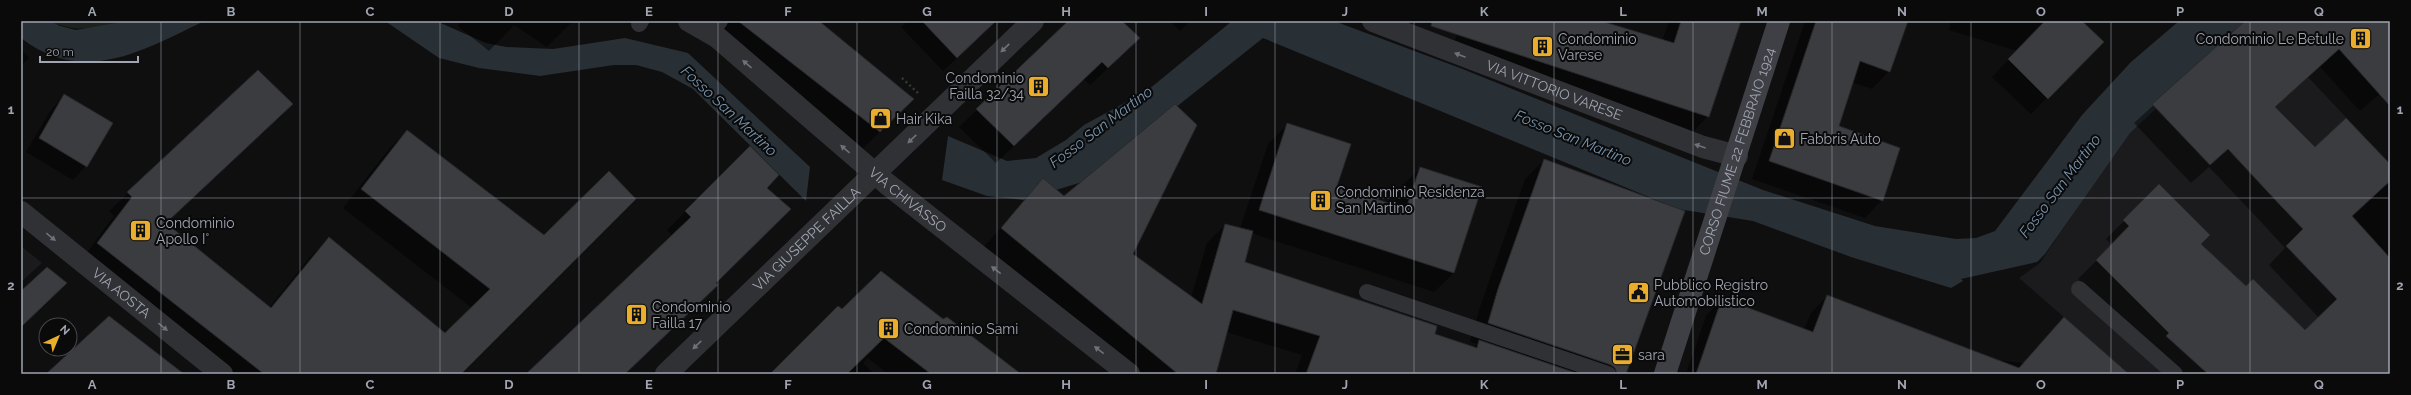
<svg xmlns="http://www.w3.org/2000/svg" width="2411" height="395" font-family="Raleway,sans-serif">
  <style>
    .built { fill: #1b1b1d }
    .green { fill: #1c231c }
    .water { fill: #282f35 }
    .shadow { fill: #0007 }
    .building { fill: #3b3c40; stroke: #29292c }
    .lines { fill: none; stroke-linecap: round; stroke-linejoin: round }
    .path { stroke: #36383c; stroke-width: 2.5; stroke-dasharray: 2 3; stroke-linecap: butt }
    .service { stroke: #303135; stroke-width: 16 }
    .minor { stroke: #303135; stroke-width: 22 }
    .secondary { stroke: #3e4045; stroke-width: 22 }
    .oneway { fill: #6e7179 }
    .grid { fill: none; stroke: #a0a5b1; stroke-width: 1; stroke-opacity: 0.55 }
    .labels { text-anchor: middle; stroke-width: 4; stroke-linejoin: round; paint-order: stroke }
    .poi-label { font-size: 14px; fill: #a0a5b1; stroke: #0a0a0b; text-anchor: start }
    .street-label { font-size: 14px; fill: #a0a5b1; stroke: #0a0a0b }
    .water-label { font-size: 15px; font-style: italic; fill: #7793ac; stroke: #0a0a0b }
    .neatline { fill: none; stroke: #a0a5b1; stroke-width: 1.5 }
    .grid-label { font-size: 13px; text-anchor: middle; font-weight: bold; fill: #a0a5b1 }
  </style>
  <rect width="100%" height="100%" fill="#0f0f10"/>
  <g class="built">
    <polygon points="2308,77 2390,164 2390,181 2353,216 2390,258 2390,374 2129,374 2019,278 2040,263 2137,118 2152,104"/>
    <polygon points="21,246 42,263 21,282"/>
  </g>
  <path class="green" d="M51 21H127C101 26 75 35 51 21Z"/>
  <g class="water">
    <path d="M21 21H51L60 26 76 30 127 21H204C143 51 83 86 21 38Z"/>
    <polygon points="385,21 436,21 486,43 506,47 553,49 625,38 688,53 810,167 806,201 693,89 662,72 636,65 614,65 540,76 479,68 439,58"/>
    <polygon points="1232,21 1334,21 1460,68 1763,190 1875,226 1956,239 1976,238 1995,231 2082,115 2131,62 2179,21 2250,21 2130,133 2045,254 2037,262 1961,279 1963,281 1951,288 1851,257 1753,221 1678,209 1263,38 1082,182 1024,200 987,196 942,180 948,136 1007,161 1036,158 1066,140 1084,125 1148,90"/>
  </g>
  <g class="shadow">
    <polygon points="461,21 573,21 547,47 514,25 489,51 458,26"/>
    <polygon points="694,21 818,21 893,119 860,151"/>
    <polygon points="908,21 997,21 943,71 901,27"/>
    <polygon points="1069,21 1120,21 1121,56 1090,85 1084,79 996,163 959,127"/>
    <polygon points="1170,21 1190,21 1180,31"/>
    <polygon points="1462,21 1598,21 1662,41 1669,21 1739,21 1708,116 1690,135 1449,56"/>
    <polygon points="1805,21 1885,21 1889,71 1872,89 1852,82 1838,127 1882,200 1865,218 1752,179"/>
    <polygon points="1951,21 2081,21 2102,42 2031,114 1992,77 2017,51 1949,30"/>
    <polygon points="2246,21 2390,21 2390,85 2360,111 2320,67 2275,107 2315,149 2390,166 2390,374 2169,374 2151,352 2078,279 2112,245 2106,239 2159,186 2199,244 2246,287 2305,332 2319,318 2269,265 2285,248 2262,223 2209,167 2191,183 2134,123"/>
    <polygon points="21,49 29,58 21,66"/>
    <polygon points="258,72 291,104 165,224 269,308 310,257 329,239 445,334 472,308 343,208 389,149 407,131 544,237 463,371 465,374 221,374 80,262 114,216 109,211"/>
    <polygon points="64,96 86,166 73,180 26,152 51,110"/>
    <polygon points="1288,124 1336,187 1394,206 1401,187 1420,168 1454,273 1434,292 1251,233 1244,263 1473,348 1477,344 1470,342 1480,307 1525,179 1544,160 1624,374 1295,374 1302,355 1226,332 1215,374 1136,374 983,248 1043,180 1131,254 1191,298 1207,243 1225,225 1240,229 1268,144"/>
    <polygon points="750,147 766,189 624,374 528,374 673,236 667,230"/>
    <polygon points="1827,296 1995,360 2024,363 2064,319 2128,374 1686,374 1706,316 1722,299 1804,329 1811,313"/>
    <polygon points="842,311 943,321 1017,374 888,374 868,358 863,363 874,374 771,374"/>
  </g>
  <g class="building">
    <polygon points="738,21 819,21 914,99 880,132"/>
    <polygon points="922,21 996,21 957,58"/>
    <polygon points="1068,21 1122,21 1140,38 1108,68 1102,62 1014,146 976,109"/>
    <polygon points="1432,21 1601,21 1674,43 1681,21 1741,21 1709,117 1431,26"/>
    <polygon points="1816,21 1908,21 1890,72 1860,61 1839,126 1900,148 1883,201 1769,161"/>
    <polygon points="2045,21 2082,21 2104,42 2048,99 2008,59"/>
    <polygon points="2245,21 2390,21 2390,106 2339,49 2275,107 2315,147 2346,118 2390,164 2390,181 2352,216 2390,258 2390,374 2208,374 2166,336 2169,333 2096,260 2129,226 2123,220 2159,184 2210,235 2201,244 2246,286 2253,279 2305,330 2337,299 2286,246 2303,229 2280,205 2228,149 2210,165 2152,104"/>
    <polygon points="258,70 293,104 166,223 271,308 329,237 445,333 490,289 361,189 407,130 544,235 609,171 636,199 461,374 264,374 97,243 132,197 127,192"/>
    <polygon points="64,94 113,123 87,167 39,138"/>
    <polygon points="1175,104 1197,125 1133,254 1202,304 1225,224 1253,231 1245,262 1437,326 1435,334 1477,348 1479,340 1579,374 1306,374 1320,336 1233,310 1216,374 1178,374 1001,228 1043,178 1064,196"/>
    <polygon points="1287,123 1351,144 1337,186 1406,209 1420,167 1482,187 1454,273 1259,210"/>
    <polygon points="750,146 779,175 767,188 791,209 716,283 718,285 625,374 526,374 691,217 685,211"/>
    <polygon points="1544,159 1685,211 1626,374 1617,374 1615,368 1611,365 1488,323 1498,289"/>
    <polygon points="47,267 67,283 21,327 21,291"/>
    <polygon points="881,271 943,319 947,317 1021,374 931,374 884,338 847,374 770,374 838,306 842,309"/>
    <polygon points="1827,295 2019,368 2064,317 2129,374 1696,374 1722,298 1813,332"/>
    <polygon points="109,316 184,374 46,374"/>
  </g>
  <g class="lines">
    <polyline class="path" points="902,78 918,93"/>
    <g class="service">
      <polyline points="639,24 641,21"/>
      <polyline points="711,33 720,21"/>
      <polyline points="2079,289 2175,374"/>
      <polyline points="1367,292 1608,374"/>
    </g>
    <g class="minor">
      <path id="s1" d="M689 21 717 37 886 183 1129 374"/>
      <path id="s2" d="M1373 21 1703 147 1737 156"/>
      <path id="s3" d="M21 212 222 374"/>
      <path id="s4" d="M666 374 1033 21"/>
    </g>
    <path class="secondary" id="s5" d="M1665 374 1779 21"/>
  </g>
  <defs><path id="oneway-solid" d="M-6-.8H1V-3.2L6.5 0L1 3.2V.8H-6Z"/></defs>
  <g class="oneway">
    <use href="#oneway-solid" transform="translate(1005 48) rotate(136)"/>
    <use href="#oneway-solid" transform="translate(1460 55) rotate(-159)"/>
    <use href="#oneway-solid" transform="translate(747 64) rotate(-139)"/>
    <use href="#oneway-solid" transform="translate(912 139) rotate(136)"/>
    <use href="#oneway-solid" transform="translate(1700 146) rotate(-161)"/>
    <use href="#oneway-solid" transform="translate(845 149) rotate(-139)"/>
    <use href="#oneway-solid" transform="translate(51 237) rotate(39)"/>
    <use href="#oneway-solid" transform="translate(996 270) rotate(-142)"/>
    <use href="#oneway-solid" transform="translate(163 327) rotate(39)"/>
    <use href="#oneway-solid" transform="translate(697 345) rotate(136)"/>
    <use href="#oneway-solid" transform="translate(1099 350) rotate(-142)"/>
  </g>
  <path class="grid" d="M161 21V374M300 21V374M440 21V374M579 21V374M718 21V374M857 21V374M997 21V374M1136 21V374M1275 21V374M1414 21V374M1554 21V374M1693 21V374M1832 21V374M1971 21V374M2111 21V374M2250 21V374M21 198H2390"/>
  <defs>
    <symbol id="building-square" viewBox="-11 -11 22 22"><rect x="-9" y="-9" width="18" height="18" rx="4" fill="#ebae2c" stroke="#0a0a0b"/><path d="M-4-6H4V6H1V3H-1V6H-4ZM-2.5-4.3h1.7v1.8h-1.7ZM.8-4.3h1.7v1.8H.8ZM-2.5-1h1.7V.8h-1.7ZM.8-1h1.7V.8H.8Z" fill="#111"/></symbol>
    <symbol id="shop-square" viewBox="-11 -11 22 22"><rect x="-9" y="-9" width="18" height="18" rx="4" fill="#ebae2c" stroke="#0a0a0b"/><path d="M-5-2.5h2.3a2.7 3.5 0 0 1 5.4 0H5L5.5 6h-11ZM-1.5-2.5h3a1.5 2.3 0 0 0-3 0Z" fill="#111"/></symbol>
    <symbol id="civic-square" viewBox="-11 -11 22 22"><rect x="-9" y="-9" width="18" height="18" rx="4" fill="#ebae2c" stroke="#0a0a0b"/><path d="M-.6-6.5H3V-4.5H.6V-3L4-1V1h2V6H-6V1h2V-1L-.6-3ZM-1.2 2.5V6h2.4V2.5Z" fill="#111"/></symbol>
    <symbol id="office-square" viewBox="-11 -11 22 22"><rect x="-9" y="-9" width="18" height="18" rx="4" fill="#ebae2c" stroke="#0a0a0b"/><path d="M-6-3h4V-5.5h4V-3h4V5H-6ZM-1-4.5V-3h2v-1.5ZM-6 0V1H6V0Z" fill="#111"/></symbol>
  </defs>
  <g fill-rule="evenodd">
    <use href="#building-square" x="2348" y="26" width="25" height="25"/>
    <use href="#building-square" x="1530" y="34" width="25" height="25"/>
    <use href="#building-square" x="1026" y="74" width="25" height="25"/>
    <use href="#shop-square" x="868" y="106" width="25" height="25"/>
    <use href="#shop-square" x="1772" y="126" width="25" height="25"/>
    <use href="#building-square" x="1308" y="188" width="25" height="25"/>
    <use href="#building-square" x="128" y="218" width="25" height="25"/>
    <use href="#civic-square" x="1626" y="280" width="25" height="25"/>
    <use href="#building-square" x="624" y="302" width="25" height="25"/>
    <use href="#building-square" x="876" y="316" width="25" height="25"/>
    <use href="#office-square" x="1610" y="342" width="25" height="25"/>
  </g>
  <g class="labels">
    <g class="poi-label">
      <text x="1558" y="44">Condominio<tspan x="1558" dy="16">Varese</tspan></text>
      <text x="2344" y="44" text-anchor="end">Condominio Le Betulle</text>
      <text x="1024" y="83" text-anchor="end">Condominio<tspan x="1024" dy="16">Failla 32/34</tspan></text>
      <text x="896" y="124">Hair Kika</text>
      <text x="1800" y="144">Fabbris Auto</text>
      <text x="1336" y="197">Condominio Residenza<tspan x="1336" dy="16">San Martino</tspan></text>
      <text x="156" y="228">Condominio<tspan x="156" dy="16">Apollo I°</tspan></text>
      <text x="1654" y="290">Pubblico Registro<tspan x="1654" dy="16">Automobilistico</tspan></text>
      <text x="652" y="312">Condominio<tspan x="652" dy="16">Failla 17</tspan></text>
      <text x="904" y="334">Condominio Sami</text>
      <text x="1638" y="360">sara</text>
    </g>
    <g class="street-label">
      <text dy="5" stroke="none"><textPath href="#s2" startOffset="194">VIA VITTORIO VARESE</textPath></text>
      <text dy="5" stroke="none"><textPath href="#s5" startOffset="234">CORSO FIUME 22 FEBBRAIO 1924</textPath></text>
      <text dy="5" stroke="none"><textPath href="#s1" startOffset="283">VIA CHIVASSO</textPath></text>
      <text dy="5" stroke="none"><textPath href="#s4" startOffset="195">VIA GIUSEPPE FAILLA</textPath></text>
      <text dy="5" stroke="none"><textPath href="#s3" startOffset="129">VIA AOSTA</textPath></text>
    </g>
    <g class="water-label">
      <text transform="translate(729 111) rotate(43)" y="5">Fosso San Martino</text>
      <text transform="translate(1101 127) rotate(-37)" y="5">Fosso San Martino</text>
      <text transform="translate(1573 138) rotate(22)" y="5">Fosso San Martino</text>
      <text transform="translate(2060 186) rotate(-53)" y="5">Fosso San Martino</text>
    </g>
  </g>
  <rect width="2411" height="395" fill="none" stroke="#0a0a0b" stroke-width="44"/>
  <g transform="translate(58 337) rotate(44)"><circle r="19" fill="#0a0a0b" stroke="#46484d"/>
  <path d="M0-3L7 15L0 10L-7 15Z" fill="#ebae2c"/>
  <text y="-6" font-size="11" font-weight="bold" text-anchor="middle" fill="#a0a5b1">N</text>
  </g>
  <path d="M40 56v6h98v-6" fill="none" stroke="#a0a5b1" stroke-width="2"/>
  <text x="46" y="56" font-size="12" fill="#a0a5b1" stroke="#0a0a0b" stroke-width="3" paint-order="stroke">20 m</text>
  <rect x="22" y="22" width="2367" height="351" class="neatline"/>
  <g class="grid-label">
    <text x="92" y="16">A</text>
    <text x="231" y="16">B</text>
    <text x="370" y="16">C</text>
    <text x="509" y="16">D</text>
    <text x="649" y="16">E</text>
    <text x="788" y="16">F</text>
    <text x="927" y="16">G</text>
    <text x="1066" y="16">H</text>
    <text x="1206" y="16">I</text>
    <text x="1345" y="16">J</text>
    <text x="1484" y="16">K</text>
    <text x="1623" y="16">L</text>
    <text x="1762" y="16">M</text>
    <text x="1902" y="16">N</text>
    <text x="2041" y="16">O</text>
    <text x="2180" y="16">P</text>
    <text x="2319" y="16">Q</text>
    <text x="11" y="114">1</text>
    <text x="2400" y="114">1</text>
    <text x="11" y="290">2</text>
    <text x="2400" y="290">2</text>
    <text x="92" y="389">A</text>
    <text x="231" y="389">B</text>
    <text x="370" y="389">C</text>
    <text x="509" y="389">D</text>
    <text x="649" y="389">E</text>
    <text x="788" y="389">F</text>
    <text x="927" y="389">G</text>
    <text x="1066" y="389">H</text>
    <text x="1206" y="389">I</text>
    <text x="1345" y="389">J</text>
    <text x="1484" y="389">K</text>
    <text x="1623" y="389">L</text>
    <text x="1762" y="389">M</text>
    <text x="1902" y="389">N</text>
    <text x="2041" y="389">O</text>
    <text x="2180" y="389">P</text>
    <text x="2319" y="389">Q</text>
  </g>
</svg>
